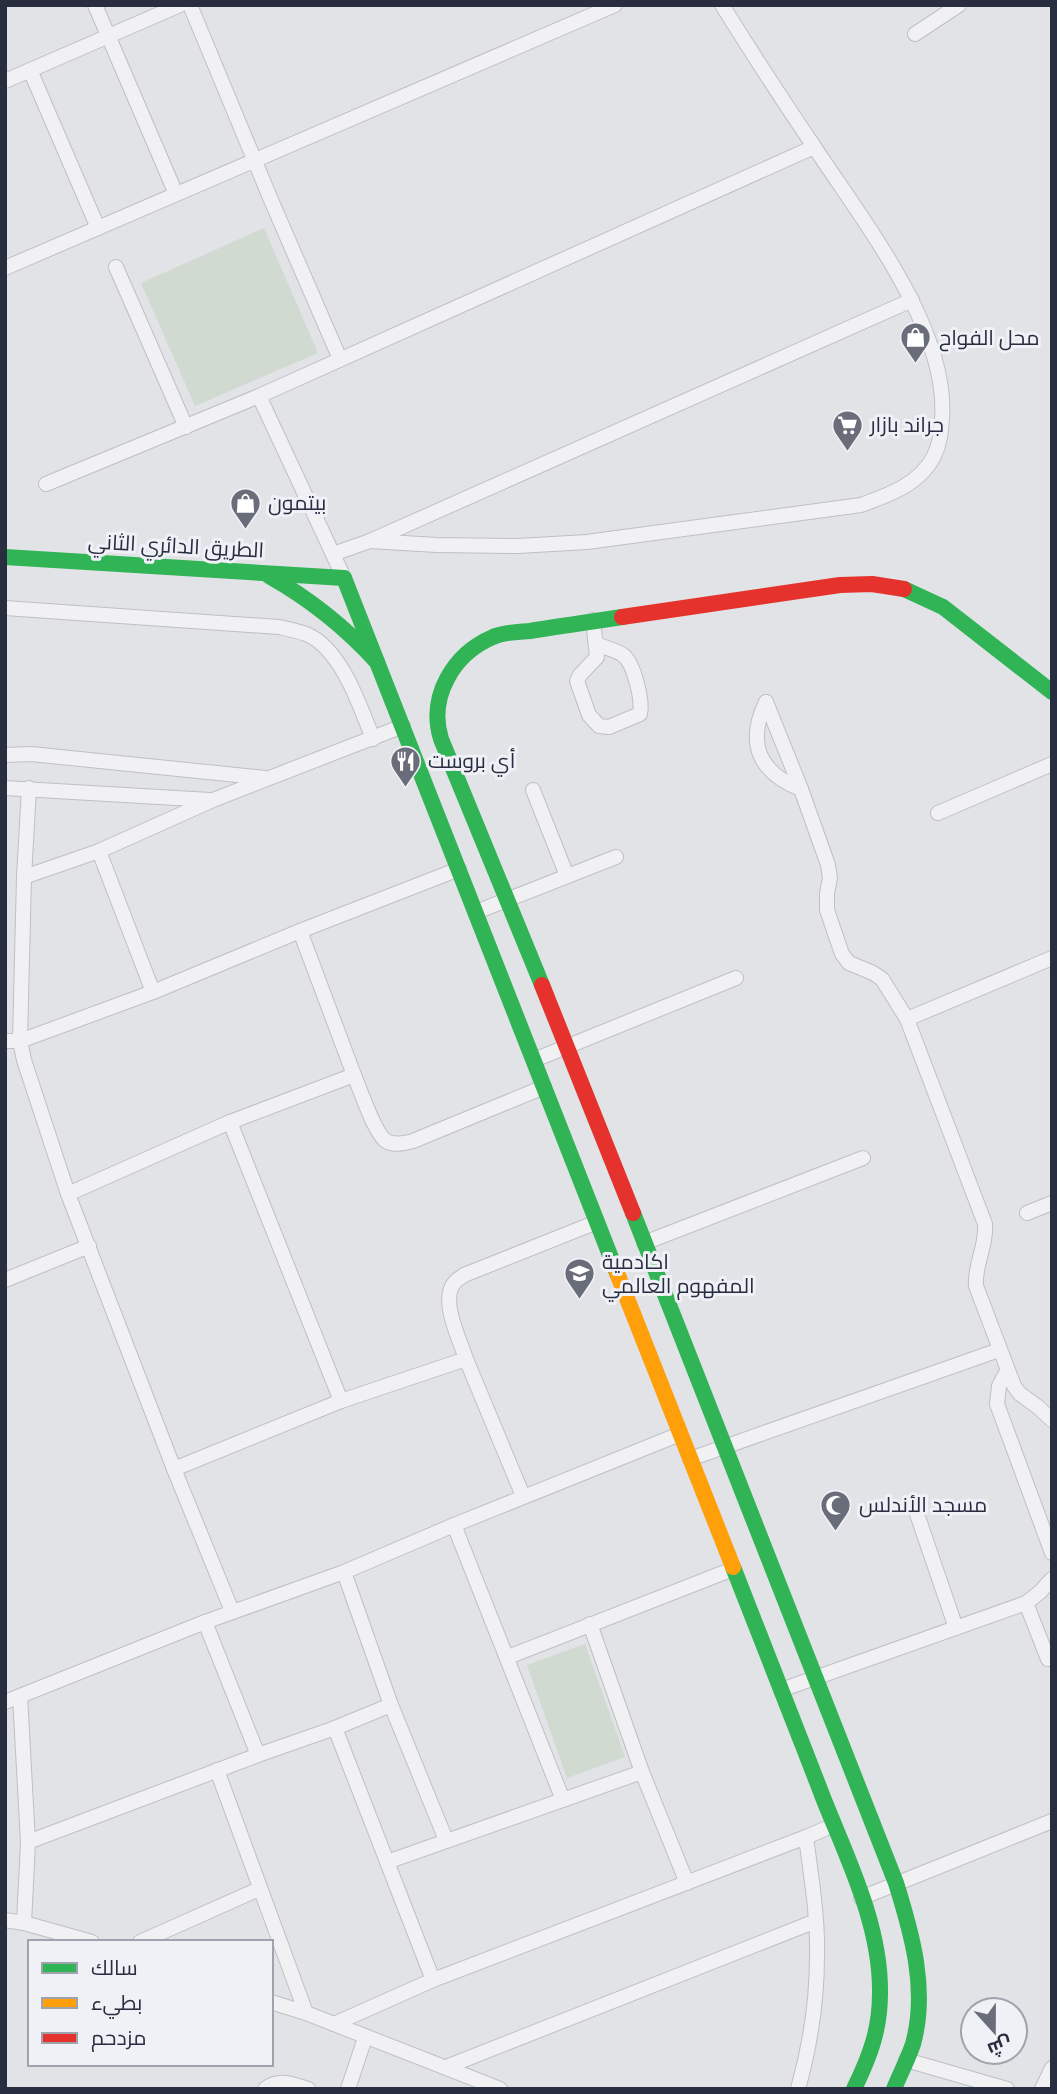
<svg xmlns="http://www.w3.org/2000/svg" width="1057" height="2094" font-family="'Fira Sans Condensed',Cairo,sans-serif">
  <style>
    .green { fill: #d0dad1 }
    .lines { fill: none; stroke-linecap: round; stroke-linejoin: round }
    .street-casing { stroke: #bec0c4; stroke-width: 16 }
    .street { stroke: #f1f1f3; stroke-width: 14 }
    .fast { stroke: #30b455; stroke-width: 16 }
    .slow { stroke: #ff9f0a; stroke-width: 16 }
    .jam { stroke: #e5322d; stroke-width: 16 }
    .labels { text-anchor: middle; stroke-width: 6; stroke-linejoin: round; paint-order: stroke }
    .poi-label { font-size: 21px; fill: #282d40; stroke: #eff1f6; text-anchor: start }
    .street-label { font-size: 21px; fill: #282d40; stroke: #eff1f6 }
  </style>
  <rect width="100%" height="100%" fill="#e1e3e6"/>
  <g class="green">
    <polygon points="264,228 318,353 195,406 141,283"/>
    <polygon points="585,1644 625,1757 567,1778 527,1665"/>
  </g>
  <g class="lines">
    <defs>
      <g id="street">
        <polyline points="95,5 176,194"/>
        <polyline points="190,5 271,200 340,359"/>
        <polyline points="915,34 959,5"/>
        <polyline points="30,70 98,228"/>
        <polyline points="5,81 180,5"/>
        <polyline points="116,267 186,427"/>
        <polyline points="5,268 615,5"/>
        <polyline points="259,396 344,578"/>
        <polyline points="46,484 259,396 814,147"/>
        <path d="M370 541 437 545 518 546 587 542 861 505C889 495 920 484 934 456 940 444 941 432 942 419 949 329 863 221 815 148 783 101 752 53 722 5"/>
        <polyline points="333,554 370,541 912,300"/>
        <path d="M5 608 279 627C288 629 298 631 306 634 341 648 360 706 373 739"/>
        <path d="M593 620 597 657 580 675 577 681 589 715 599 726 609 727 640 714C643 701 634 663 623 655 616 650 605 648 596 644"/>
        <path d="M766 702 801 789 828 865 830 878 827 893V910L842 954 849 963 873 973 882 979 907 1019 985 1224C987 1246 974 1265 976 1286L1014 1386 1020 1394 1038 1407 1052 1420"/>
        <path d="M766 702C746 743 759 773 801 789"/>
        <polyline points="5,755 31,754 265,778"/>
        <polyline points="5,788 210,800"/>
        <polyline points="29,788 24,877 20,1041 24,1060 68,1194 174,1469 232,1611"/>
        <polyline points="533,790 567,876"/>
        <polyline points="938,813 1052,764"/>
        <polyline points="99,851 153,992"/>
        <polyline points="24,877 99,851 213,800 403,726"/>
        <polyline points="476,912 616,857"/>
        <polyline points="300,931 354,1075 230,1122 341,1401"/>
        <polyline points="907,1019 1052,958"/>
        <polyline points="5,1041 20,1041 153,992 300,931 459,869"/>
        <polyline points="534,1060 736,978"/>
        <path d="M354 1075C360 1089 375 1134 386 1141 394 1146 405 1143 413 1141L544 1087"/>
        <polyline points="68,1194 230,1122"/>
        <polyline points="1027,1213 1052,1203"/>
        <polyline points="644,1243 863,1158"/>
        <polyline points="5,1280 89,1246"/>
        <polyline points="466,1359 523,1496"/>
        <polyline points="1007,1371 999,1386 997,1404 1052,1553"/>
        <polyline points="690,1459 999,1350"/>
        <path d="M174 1469 341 1401 466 1359C460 1340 439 1299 455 1282 457 1279 461 1278 464 1275L597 1222"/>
        <polyline points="917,1514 956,1628"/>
        <polyline points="454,1525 563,1800"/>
        <polyline points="344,1572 391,1705 446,1840"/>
        <polyline points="1026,1603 1048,1659"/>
        <polyline points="205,1622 258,1755"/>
        <polyline points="590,1624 642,1772 687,1883"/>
        <polyline points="508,1657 733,1569"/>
        <polyline points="781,1690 1026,1603 1040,1592 1052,1579"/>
        <polyline points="20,1696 28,1842 24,1923"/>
        <polyline points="5,1702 205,1622 344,1572 454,1525 680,1434"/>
        <polyline points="335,1728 433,1980"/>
        <polyline points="217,1770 306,2013"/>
        <polyline points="28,1842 258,1755 335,1728 391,1705"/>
        <polyline points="387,1862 642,1772"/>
        <polyline points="861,1898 1052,1821"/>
        <polyline points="5,1920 24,1923 92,1942"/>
        <polyline points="140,1942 259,1889"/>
        <polyline points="271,2002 306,2013 500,2089"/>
        <polyline points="334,2024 433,1980 806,1837 834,1825"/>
        <polyline points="906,2060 1007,2089"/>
        <polyline points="446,2067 816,1921"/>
        <path d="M265 2089C279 2078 292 2084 308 2089"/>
        <polyline points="348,2089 365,2038"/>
        <path d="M798 2089C810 2046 817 2000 817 1956 818 1916 811 1876 806 1837"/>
        <polyline points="1042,2089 1052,2068"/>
      </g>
    </defs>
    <use href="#street" class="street-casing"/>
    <use href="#street" class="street"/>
    <g class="fast">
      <polyline points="5,557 344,578"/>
      <path d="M269 576C310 599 345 627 377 662"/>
      <polyline points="344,578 617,1273"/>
      <polyline points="904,589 943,607 1052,692"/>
      <path d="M542 985 441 739C428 697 453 654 493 637 503 632 518 632 530 631 560 626 591 622 622 617"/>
      <path d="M633 1213 896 1883C912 1934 928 1990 913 2044 908 2059 900 2074 894 2089"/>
      <path d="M733 1567C763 1644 794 1722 824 1800 848 1860 881 1926 880 1993 880 2030 870 2056 854 2089"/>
    </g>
    <polyline class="slow" points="617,1273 733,1567"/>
    <g class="jam">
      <polyline points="622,617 840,585 872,584 904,589"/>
      <polyline points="542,985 633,1213"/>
    </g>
  </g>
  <defs>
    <symbol id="shop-pin" viewBox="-11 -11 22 30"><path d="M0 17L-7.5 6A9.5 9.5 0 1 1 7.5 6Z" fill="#696d7a" stroke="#eff1f6"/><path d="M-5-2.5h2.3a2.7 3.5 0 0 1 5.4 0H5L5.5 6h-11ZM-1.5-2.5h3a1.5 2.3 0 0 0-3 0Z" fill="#fff"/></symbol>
    <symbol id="supermarket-pin" viewBox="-11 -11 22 30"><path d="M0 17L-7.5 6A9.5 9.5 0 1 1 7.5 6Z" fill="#696d7a" stroke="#eff1f6"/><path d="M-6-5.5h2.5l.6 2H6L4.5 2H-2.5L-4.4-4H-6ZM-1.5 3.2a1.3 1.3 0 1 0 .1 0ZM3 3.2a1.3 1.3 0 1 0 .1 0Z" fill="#fff"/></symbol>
    <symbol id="restaurant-pin" viewBox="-11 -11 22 30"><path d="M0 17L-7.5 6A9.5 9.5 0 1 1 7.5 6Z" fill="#696d7a" stroke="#eff1f6"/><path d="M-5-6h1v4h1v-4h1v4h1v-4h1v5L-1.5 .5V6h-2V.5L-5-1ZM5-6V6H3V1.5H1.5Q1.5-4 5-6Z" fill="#fff"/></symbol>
    <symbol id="university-pin" viewBox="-11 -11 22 30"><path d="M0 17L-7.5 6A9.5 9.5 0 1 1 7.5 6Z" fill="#696d7a" stroke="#eff1f6"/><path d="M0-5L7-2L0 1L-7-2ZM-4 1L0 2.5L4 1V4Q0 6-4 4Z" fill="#fff"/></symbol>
    <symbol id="mosque-pin" viewBox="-11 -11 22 30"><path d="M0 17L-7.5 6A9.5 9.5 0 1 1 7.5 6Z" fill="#696d7a" stroke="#eff1f6"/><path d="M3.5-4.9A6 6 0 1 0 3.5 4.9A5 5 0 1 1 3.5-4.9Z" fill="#fff"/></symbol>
  </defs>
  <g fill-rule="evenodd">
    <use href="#shop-pin" x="898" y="320" width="35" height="47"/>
    <use href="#supermarket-pin" x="830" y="408" width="35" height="47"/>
    <use href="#shop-pin" x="228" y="486" width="35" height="47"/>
    <use href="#restaurant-pin" x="388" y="744" width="35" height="47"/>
    <use href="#university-pin" x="562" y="1256" width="35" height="47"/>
    <use href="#mosque-pin" x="818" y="1488" width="35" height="47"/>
  </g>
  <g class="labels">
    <g class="poi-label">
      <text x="939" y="345">محل الفواح</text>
      <text x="870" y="432">جراند بازار</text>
      <text x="268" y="510">بيتمون</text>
      <text x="428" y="768">أي بروست</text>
      <text x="602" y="1269">اكادمية<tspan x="602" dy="24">المفهوم العالمي</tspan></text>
      <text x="859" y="1512">مسجد الأندلس</text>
    </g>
    <g class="street-label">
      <text transform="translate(176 546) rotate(3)" y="7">الطريق الدائري الثاني</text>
    </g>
  </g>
  <rect width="1057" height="2094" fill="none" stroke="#282d40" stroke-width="14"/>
  <rect x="28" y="1940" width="245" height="126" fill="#eff1f6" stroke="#9fa3ad" stroke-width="2"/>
  <rect x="42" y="1963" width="35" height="10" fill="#30b455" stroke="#9fa3ad" stroke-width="2"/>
  <text x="91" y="1975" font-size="21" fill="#282d40">سالك</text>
  <rect x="42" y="1998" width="35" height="10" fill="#ff9f0a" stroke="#9fa3ad" stroke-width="2"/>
  <text x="91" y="2010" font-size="21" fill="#282d40">بطيء</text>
  <rect x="42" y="2033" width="35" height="10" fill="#e5322d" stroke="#9fa3ad" stroke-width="2"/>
  <text x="91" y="2045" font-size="21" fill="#282d40">مزدحم</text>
  <g transform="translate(994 2031) rotate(159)"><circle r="33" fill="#eff1f6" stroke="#9fa3ad" stroke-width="2"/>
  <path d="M0-5L12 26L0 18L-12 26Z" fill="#696d7a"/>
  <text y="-10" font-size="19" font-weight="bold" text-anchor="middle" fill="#282d40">ش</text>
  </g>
</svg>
